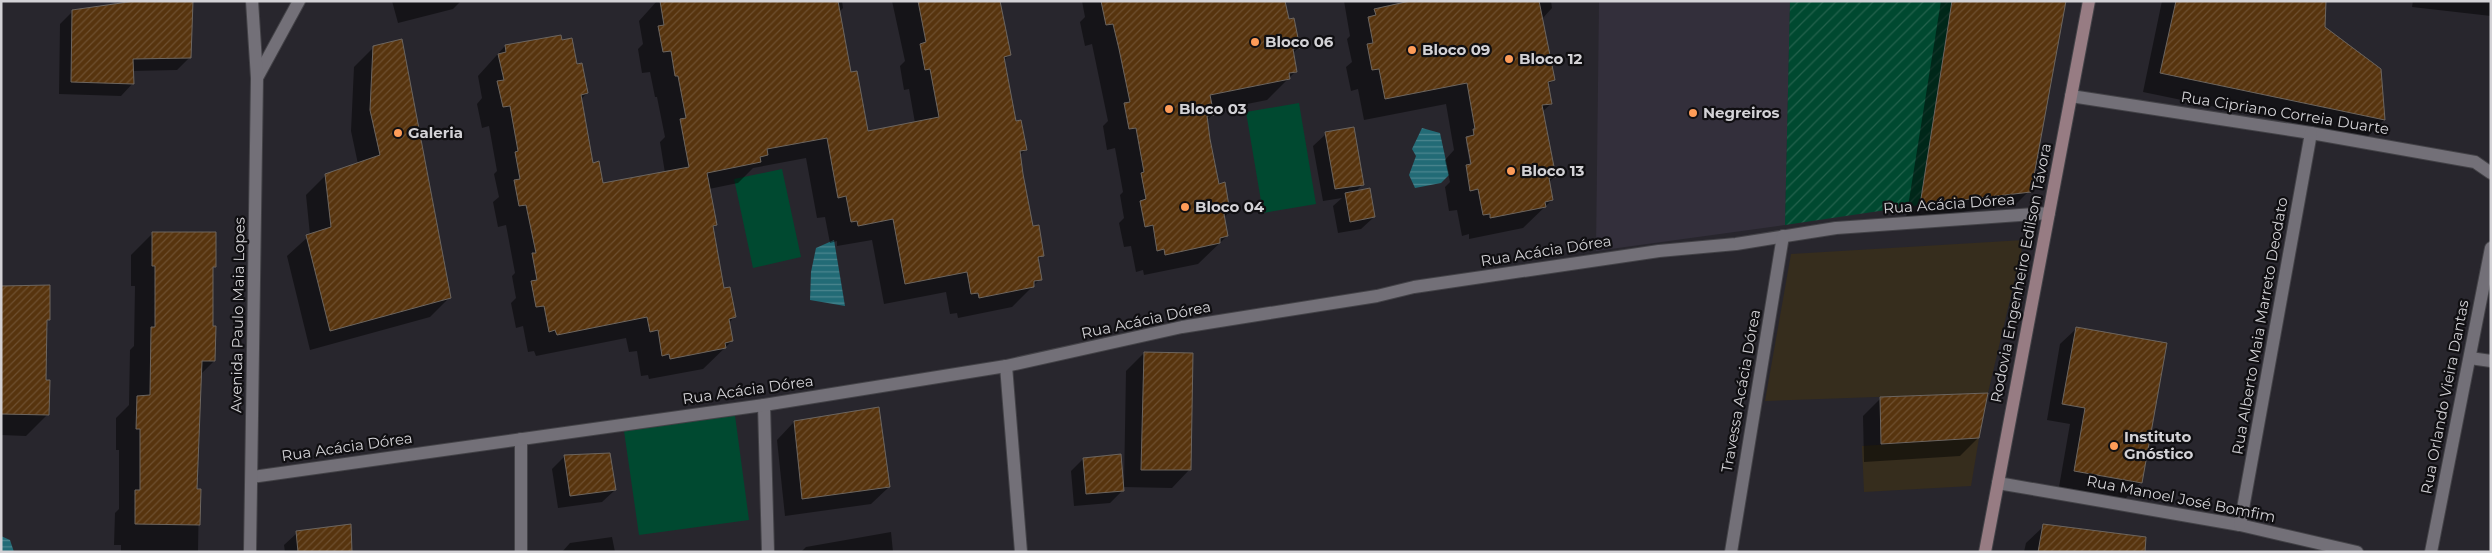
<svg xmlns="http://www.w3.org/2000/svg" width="2492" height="553" font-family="Montserrat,sans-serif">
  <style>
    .commercial { fill: #362d1d }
    .built { fill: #332f3b }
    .grass { fill: #004930 }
    .garden { fill: url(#garden-furrows) }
    .water { fill: url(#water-rules) }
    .shadow { fill: #0007; fill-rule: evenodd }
    .building { fill: url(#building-hatch); stroke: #6c655f }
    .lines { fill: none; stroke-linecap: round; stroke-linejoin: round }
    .minor-casing { stroke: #434247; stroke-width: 14 }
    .secondary-casing { stroke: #434247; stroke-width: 14 }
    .minor { stroke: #737078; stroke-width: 12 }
    .secondary { stroke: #977c83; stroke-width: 12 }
    .poi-dot { fill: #fe9c58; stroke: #100f12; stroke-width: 2 }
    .labels { text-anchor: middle; stroke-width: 4.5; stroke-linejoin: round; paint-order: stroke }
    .poi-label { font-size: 15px; font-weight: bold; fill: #d3d2d6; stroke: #100f12; text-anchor: start }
    .street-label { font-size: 15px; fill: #d3d2d6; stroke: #100f12 }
  </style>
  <defs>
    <pattern id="garden-furrows" width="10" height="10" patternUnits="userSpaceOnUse" patternTransform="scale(1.25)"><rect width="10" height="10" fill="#004930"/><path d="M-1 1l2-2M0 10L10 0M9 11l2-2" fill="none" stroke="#24624d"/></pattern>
    <pattern id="water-rules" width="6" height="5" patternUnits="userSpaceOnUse" patternTransform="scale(1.25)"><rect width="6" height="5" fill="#226b76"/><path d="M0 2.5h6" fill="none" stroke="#4c868f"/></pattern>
    <pattern id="building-hatch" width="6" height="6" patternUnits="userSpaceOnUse" patternTransform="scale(1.25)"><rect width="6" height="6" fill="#57340e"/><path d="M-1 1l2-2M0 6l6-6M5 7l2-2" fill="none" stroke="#6e5030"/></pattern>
  </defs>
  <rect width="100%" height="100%" fill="#28262d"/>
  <g class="commercial">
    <polygon points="2024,240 1988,393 1765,401 1791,254"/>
    <polygon points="1979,438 1971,486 1864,492 1862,446"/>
  </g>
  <polygon class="built" points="1599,1 1790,1 1785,225 1596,251"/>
  <g class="grass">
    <polygon points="1299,103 1316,204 1263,213 1246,112"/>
    <polygon points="782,169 801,257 753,268 734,179"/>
    <polygon points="734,408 749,520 639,535 623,424"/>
  </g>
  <polygon class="garden" points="1790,1 1952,1 1920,205 1785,225"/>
  <g class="water">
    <polygon points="1422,128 1440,133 1449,175 1441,183 1415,188 1409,175 1416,156 1412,149"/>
    <polygon points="834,240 845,306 810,300 811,272 816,248"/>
    <polygon points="1,536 10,540 14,552 1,552"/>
  </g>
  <g class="shadow">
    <polygon points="131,1 192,1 190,57 177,70 132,71 133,83 121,96 59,94 60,24 73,11 130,3"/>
    <polygon points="392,1 461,1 453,9 398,23"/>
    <polygon points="657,1 842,1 843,8 839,12 850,74 867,133 915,123 909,89 904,90 900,66 905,61 892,1 993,1 1009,55 1003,61 1015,122 1025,150 1019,156 1032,228 1043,255 1037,261 1040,279 1012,307 958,318 957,313 950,314 946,292 884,304 872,240 837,246 837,241 830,243 825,217 817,218 806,158 753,168 738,183 709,189 716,225 712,229 723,290 734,317 729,323 732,341 703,369 649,379 648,375 641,376 637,351 629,352 626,338 536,356 534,351 528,352 523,326 516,328 511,303 516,298 512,276 515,273 506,225 498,227 493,202 499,197 494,174 497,171 489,126 482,128 477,104 482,98 478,76 505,46 576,66 587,93 581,99 592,164 602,185 665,173 660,142 665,137 657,97 655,97 650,72 642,73 638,49 643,44 639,21"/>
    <polygon points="1082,1 1284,1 1288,20 1299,47 1292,54 1296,71 1267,100 1212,111 1213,114 1207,120 1218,185 1229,212 1223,218 1227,236 1198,264 1144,275 1143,270 1136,272 1131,246 1124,247 1119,223 1124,218 1120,195 1123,192 1115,148 1107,150 1103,126 1108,121 1092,44 1085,46 1080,22 1085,17"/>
    <path d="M1344 1H1551L1552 8 1542 19 1553 80 1547 86 1551 104 1542 112 1555 176 1549 182 1552 200 1523 228 1469 239V234L1462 236 1457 210 1449 211 1445 187 1450 182 1445 160 1454 150 1446 104 1364 120 1358 89 1351 91 1346 67 1352 62 1347 39 1350 36ZM1468 140 1474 170H1471L1466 142Z"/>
    <polygon points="1941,1 2065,1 2029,191 2015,205 1906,219"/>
    <polygon points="2162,1 2325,1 2325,28 2384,120 2366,138 2143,92"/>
    <polygon points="2413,1 2491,1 2491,16 2412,7"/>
    <polygon points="374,47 450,297 430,317 310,350 287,256 310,235 306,195 326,175 358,164 351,131 354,67"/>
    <polygon points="1326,134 1363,184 1355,192 1374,217 1361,229 1338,233 1333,206 1342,198 1323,201 1313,146"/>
    <polygon points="153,233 215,266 212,269 211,327 214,361 200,375 200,429 197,432 196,491 199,491 198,552 121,552 121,545 114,545 115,513 119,509 119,450 116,450 116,418 129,405 130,350 134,346 135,286 131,286 131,255"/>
    <polygon points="1,287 49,320 46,322 45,381 48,414 26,436 1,435"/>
    <polygon points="2077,328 2141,482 2125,499 2059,487 2070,424 2047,420 2060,344"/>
    <polygon points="1144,353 1189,470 1172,488 1123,487 1123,490 1110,503 1074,506 1071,471 1083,459 1124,486 1126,371"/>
    <polygon points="1881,398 1978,438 1960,456 1864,462 1863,416"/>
    <polygon points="794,422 889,487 871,504 785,516 777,440"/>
    <polygon points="565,456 615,490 602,502 558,508 552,469"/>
    <polygon points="2044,526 2122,552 2024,552 2026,543"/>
    <polygon points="891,532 893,552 801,552 806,547"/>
    <polygon points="297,533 351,552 285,552 284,545"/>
    <polygon points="612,537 615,552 562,552 570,543"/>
  </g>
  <g class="building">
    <polygon points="135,1 193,1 191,58 133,59 134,84 71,82 72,10"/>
    <polygon points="660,1 838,1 851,72 857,71 868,131 939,117 930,69 925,70 920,44 926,42 918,1 1000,1 1011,55 1004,57 1016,121 1021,120 1027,150 1020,151 1023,174 1033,226 1039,225 1044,256 1038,257 1042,280 1034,281 1034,287 979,298 978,293 971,294 967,272 905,284 893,219 858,226 857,221 851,222 846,196 838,198 827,138 767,149 768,155 760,157 761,162 707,173 717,225 713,226 724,288 730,287 736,317 729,319 733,341 725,343 726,348 670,359 669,354 662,356 658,330 650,332 647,317 557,335 555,330 549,332 544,306 536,307 531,281 537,280 532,253 536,253 526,205 519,206 514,180 520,179 515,152 518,151 510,106 503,107 497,81 504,80 498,54 506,52 505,45 561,35 562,40 572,38 577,64 582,63 588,93 581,95 593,163 599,161 603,183 689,167 680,119 686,118 678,76 675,76 671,51 663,52 658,26 664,25"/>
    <polygon points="1101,1 1285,1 1289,19 1294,18 1300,48 1293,49 1297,72 1289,73 1290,79 1210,95 1214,115 1207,116 1210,139 1219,184 1225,182 1230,212 1224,214 1228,236 1220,238 1220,243 1165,255 1164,249 1157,251 1153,225 1145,227 1140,201 1146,199 1141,173 1144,172 1136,128 1129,129 1124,103 1130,102 1119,49 1113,24 1106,25"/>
    <polygon points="1410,1 1539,1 1555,80 1548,82 1552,104 1542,105 1556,177 1549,178 1553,200 1545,202 1546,207 1490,218 1490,214 1483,215 1478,189 1470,191 1466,165 1471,164 1466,137 1474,135 1473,129 1475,129 1467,83 1385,99 1379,69 1372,70 1367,44 1373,43 1368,17 1376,15 1374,9"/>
    <polygon points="1952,1 2066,1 2031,192 1920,205"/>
    <polygon points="2176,1 2326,1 2325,27 2381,69 2385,120 2160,73"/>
    <polygon points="402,39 451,298 330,331 306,235 331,227 325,174 380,155 370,110 373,46"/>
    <polygon points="1354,127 1364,185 1335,189 1325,132"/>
    <polygon points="1370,188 1375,217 1350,222 1345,193"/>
    <polygon points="152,232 216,232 216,267 213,267 213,326 216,326 215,361 202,361 197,489 201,489 200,525 135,524 135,490 140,490 140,429 136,429 137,396 150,395 151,327 155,327 155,266 152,266"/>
    <polygon points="50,285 50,320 47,320 46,380 50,380 49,415 1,414 1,286"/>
    <polygon points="2076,327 2167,343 2142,483 2074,471 2085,408 2062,404"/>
    <polygon points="1144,352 1193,353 1191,470 1141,470"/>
    <polygon points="1988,393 1979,438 1881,444 1880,397"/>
    <polygon points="879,407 890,487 802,499 794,421"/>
    <polygon points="610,453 616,490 570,496 564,455"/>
    <polygon points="1121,454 1124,491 1086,494 1083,458"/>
    <polygon points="351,524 352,552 298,552 296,531"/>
    <polygon points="2043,524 2146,537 2145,552 2038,552"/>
  </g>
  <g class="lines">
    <defs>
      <g id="minor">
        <polyline points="257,78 299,1"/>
        <polyline points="2071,96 2311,133 2475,162 2491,173"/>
        <polyline points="2470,358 2491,361"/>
        <polyline points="1006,366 1021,552"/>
        <polyline points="764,405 768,552"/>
        <polyline points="521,439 521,552"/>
        <polyline points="252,477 764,405 1006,366 1182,327 1377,296 1414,287 1659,251 1736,244 1836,228 2049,213"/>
        <polyline points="1998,483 2240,525 2357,552"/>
        <polyline points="2240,525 2311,133"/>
        <polyline points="250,552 257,78 252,1"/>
        <polyline points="1731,552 1783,236"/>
        <polyline points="2431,552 2491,248"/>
      </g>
      <polyline id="secondary" points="1985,552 2089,1"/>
    </defs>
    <use href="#minor" class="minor-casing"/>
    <use href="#secondary" class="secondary-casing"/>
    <use href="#minor" class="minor"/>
    <use href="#secondary" class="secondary"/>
  </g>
  <g class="poi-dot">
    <circle cx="1255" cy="42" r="5"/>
    <circle cx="1412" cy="50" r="5"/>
    <circle cx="1509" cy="59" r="5"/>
    <circle cx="1169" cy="109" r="5"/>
    <circle cx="1693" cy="113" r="5"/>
    <circle cx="398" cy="133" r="5"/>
    <circle cx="1511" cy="171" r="5"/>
    <circle cx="1185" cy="207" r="5"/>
    <circle cx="2114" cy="446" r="5"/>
  </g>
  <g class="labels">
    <g class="poi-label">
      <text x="1265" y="47">Bloco 06</text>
      <text x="1422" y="55">Bloco 09</text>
      <text x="1519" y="64">Bloco 12</text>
      <text x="1179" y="114">Bloco 03</text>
      <text x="1703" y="118">Negreiros</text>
      <text x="408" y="138">Galeria</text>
      <text x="1521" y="176">Bloco 13</text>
      <text x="1195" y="212">Bloco 04</text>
      <text x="2124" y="442">Instituto<tspan x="2124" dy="17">Gnóstico</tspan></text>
    </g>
    <g class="street-label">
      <text transform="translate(2285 113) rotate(9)" y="5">Rua Cipriano Correia Duarte</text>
      <text transform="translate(1949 204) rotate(-4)" y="5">Rua Acácia Dórea</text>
      <text transform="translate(1546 251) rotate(-9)" y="5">Rua Acácia Dórea</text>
      <text transform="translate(2021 273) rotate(-79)" y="5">Rodovia Engenheiro Edilson Távora</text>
      <text transform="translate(238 315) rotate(-89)" y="5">Avenida Paulo Maia Lopes</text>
      <text transform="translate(1146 320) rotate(-12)" y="5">Rua Acácia Dórea</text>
      <text transform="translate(2260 326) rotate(-80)" y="5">Rua Alberto Maia Marreto Deodato</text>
      <text transform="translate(748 390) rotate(-8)" y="5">Rua Acácia Dórea</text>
      <text transform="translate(1741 391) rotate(-80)" y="5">Travessa Acácia Dórea</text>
      <text transform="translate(2445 397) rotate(-79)" y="5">Rua Orlando Vieira Dantas</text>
      <text transform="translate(347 447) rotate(-8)" y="5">Rua Acácia Dórea</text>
      <text transform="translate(2181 499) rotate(11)" y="5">Rua Manoel José Bomfim</text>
    </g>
  </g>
  <rect width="2492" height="553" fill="none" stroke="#d3d2d6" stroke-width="5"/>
</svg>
